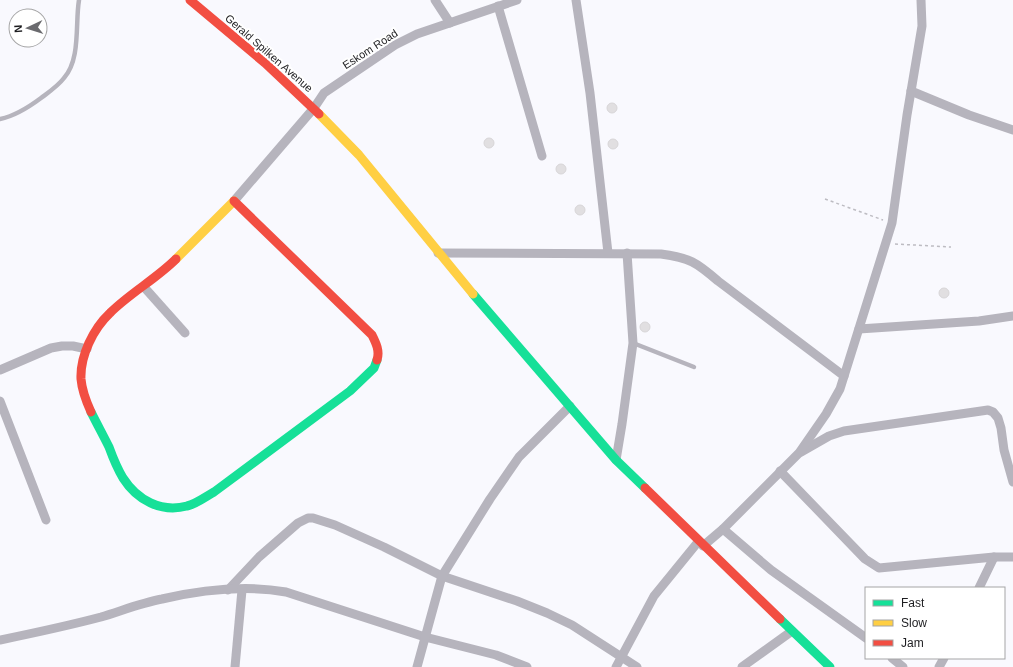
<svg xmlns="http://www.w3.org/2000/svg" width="1013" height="667" font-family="Helvetica,sans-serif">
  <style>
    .building { fill: #e1dfe1; stroke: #d8d6d8 }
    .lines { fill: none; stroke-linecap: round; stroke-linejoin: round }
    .path { stroke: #bdbcc2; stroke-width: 1.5; stroke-dasharray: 3 3; stroke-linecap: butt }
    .lane { stroke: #b6b4bd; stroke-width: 4.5 }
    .street { stroke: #b6b4bd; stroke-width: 9 }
    .fast { stroke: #16e098; stroke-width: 9 }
    .slow { stroke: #ffcf43; stroke-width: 9 }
    .jam { stroke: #f24e42; stroke-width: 9 }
    .labels { text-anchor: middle; stroke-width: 4; stroke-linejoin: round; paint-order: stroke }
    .street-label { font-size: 11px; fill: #1d1d20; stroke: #fff }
  </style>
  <rect width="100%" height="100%" fill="#f9f9fe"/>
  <g class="building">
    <circle cx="612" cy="108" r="5"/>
    <circle cx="489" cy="143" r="5"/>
    <circle cx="613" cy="144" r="5"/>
    <circle cx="561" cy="169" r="5"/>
    <circle cx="580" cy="210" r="5"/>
    <circle cx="944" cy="293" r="5"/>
    <circle cx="645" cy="327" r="5"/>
  </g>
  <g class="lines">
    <g class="path">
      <polyline points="825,199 883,220"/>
      <polyline points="895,244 951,247"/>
    </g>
    <g class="lane">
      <path d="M0 119C15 116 29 107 41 98 49 92 58 86 64 78 81 59 75 23 79 0"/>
      <polyline points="633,343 694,367"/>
    </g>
    <g class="street">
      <polyline points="435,0 450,23"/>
      <polyline points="576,0 590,93 608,253"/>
      <polyline points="498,6 542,156"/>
      <polyline points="911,91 969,115 1013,130"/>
      <polyline points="234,201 314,108 324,93 395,45 417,34 517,0"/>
      <path d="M438 253 661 254C690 258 696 262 718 281L844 376"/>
      <polyline points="144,287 185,333"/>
      <polyline points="859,329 979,321 1013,316"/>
      <polyline points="0,370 51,348 62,346 73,346 87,349"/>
      <polyline points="0,401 46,520"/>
      <polyline points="801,452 829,436 844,431 988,410 993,412 998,418 1001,428 1004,450 1013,482"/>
      <polyline points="616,460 622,424 633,343 627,253"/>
      <polyline points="780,471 865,559 879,568 994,557 1013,557"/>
      <polyline points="723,529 771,570 866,638"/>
      <polyline points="703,546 723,529 799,453 826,414 840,389 892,223 907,115 922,26 921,0"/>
      <polyline points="979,588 994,557"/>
      <polyline points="228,590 259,557 298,523 308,518 313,518 335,525 384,547 442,576 517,601 547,613 572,625 637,667"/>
      <path d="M0 640C34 633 67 626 101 617 121 611 141 603 162 599 201 590 247 585 286 592L425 637 496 655 527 667"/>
      <polyline points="892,658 903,667"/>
      <polyline points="235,667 242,590"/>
      <polyline points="417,667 442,576 490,499 519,457 570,406"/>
      <polyline points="616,667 654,596 698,542"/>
      <polyline points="742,667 792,631"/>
      <polyline points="939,667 944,658"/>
    </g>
    <g class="fast">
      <polyline points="473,294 616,460 645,488"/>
      <path d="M91 412C97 424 103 435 109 447 113 458 117 468 123 478 137 500 161 513 187 506 196 504 205 497 214 492L350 391 374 368 377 360"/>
      <polyline points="780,619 830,667"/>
    </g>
    <g class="slow">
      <polyline points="319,114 359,155 473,294"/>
      <polyline points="176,259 234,201"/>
    </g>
    <g class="jam">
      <polyline points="190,0 265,63 319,114"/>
      <path d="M234 201 372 335C376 343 380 351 377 360"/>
      <path d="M91 412C86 401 82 391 81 379 80 356 93 329 110 313 130 293 156 279 176 259"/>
      <polyline points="645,488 780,619"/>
    </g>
  </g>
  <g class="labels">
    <g class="street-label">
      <text transform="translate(370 49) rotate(-33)" y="4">Eskom Road</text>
      <text transform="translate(269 53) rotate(41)" y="4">Gerald Spilken Avenue</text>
    </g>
  </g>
  <rect x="865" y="587" width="140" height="72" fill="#ffffff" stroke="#a5a5a6"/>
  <rect x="873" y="600" width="20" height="6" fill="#16e098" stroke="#a5a5a6"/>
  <text x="901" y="607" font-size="12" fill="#1d1d20">Fast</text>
  <rect x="873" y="620" width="20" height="6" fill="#ffcf43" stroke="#a5a5a6"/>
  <text x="901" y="627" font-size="12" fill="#1d1d20">Slow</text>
  <rect x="873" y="640" width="20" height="6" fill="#f24e42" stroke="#a5a5a6"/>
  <text x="901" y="647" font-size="12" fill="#1d1d20">Jam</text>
  <g transform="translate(28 28) rotate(266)"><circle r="19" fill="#ffffff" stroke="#a5a5a6"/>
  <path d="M0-3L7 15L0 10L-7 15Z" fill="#6a6a6e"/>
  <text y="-6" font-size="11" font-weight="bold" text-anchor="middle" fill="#1d1d20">N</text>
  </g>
</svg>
